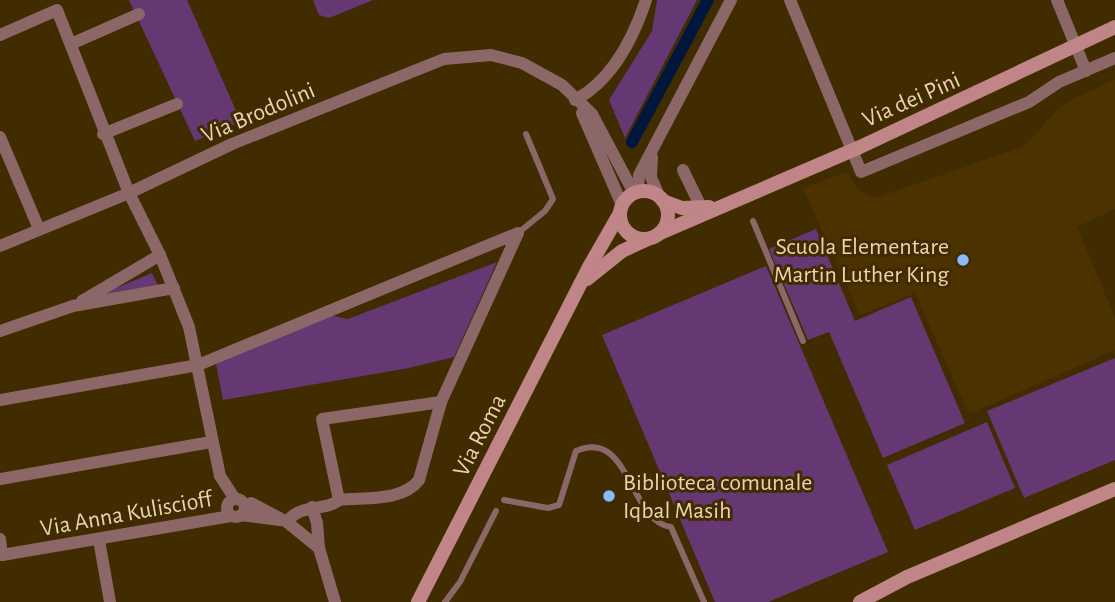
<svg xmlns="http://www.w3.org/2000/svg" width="1115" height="602" font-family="'Alegreya Sans',sans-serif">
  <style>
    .built { fill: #4b3200 }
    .green { fill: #653873 }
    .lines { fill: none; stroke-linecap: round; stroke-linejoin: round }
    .canal { stroke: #00163d; stroke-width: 12 }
    .lane { stroke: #8c6768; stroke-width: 6 }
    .street { stroke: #8c6768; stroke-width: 12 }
    .secondary { stroke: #c08587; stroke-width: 14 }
    .poi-dot { fill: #8bb9fc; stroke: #412b00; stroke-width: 2.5 }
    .labels { text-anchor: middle; stroke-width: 6; stroke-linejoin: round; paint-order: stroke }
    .street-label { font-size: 24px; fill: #ebd3b0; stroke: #412b00 }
    .poi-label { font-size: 24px; fill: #ebd3b0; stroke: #412b00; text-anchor: end }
  </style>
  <rect width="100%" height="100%" fill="#412b00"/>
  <polygon class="built" points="1115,79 1115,209 1077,227 1115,317 1115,350 969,414 915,293 860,315 803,188 846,172 862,193 876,198 1024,146 1062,105"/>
  <g class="green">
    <polygon points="129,0 187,0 241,122 195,141"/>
    <polygon points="313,0 373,0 329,18 319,15"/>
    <polygon points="657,0 697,0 625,138 609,100 652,31"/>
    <polygon points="816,229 855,321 911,297 965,423 883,458 829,332 808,340 769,249"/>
    <polygon points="497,262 454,357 409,368 223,400 216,364 222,359 329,315 348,319"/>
    <polygon points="766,266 888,552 768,602 715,602 602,335"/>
    <polygon points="152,273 158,285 95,297"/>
    <polygon points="1115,358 1115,460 1024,498 987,411"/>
    <polygon points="987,422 1015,488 915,530 887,465"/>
  </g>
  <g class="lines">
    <polyline class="canal" points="632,142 708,0"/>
    <g class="lane">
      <polyline points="753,221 803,341"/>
      <polyline points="518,233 545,211 553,199 526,134"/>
      <path d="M504 500 548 508 559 505 576 451C630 427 629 522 671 527L704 602"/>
      <polyline points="445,602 460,582 496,511"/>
    </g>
    <g class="street">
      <polyline points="790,0 861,172 1029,102 1059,82 1115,58"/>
      <polyline points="1057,0 1086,71"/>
      <polyline points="0,35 57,10 129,193 0,246"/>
      <polyline points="71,44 139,14"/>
      <path d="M575 100C611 81 633 39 646 0"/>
      <polyline points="582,113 622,205"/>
      <polyline points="103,134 177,104"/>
      <polyline points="0,137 39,229"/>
      <polyline points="652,157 651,177 659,196"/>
      <polyline points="683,170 702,209"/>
      <polyline points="638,192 639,175 731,0"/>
      <polyline points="82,301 160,255"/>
      <polyline points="0,331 73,306 174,288"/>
      <path d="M0 400 198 365 518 233 441 402 419 480C402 502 365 497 339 500 325 512 300 503 287 522"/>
      <polyline points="0,479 211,442"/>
      <circle cx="236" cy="508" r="9"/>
      <polyline points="235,499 220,476 189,327 160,255 129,193 232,144 444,59 491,55 522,63 562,85 592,114 634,193"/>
      <polyline points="339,500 322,419 441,402"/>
      <polyline points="245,507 251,503 287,522 319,548 335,602"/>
      <polyline points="312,507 317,523 319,548"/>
      <polyline points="241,515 280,520"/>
      <polyline points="0,539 2,555 231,516"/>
      <polyline points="99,540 110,602"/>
    </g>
    <g class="secondary">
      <circle cx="644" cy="215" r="24"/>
      <polyline points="663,201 682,208 709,207"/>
      <polyline points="660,233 860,147 1115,27"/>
      <polyline points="587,279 622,251 648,239"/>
      <polyline points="418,602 589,267 620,213"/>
      <polyline points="860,602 907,577 1115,489"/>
    </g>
  </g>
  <g class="poi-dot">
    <circle cx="963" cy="260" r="7"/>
    <circle cx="609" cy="496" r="7"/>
  </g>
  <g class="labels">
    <g class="street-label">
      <text transform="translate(911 99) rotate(-24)" y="8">Via dei Pini</text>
      <text transform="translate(258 112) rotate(-23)" y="8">Via Brodolini</text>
      <text transform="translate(479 435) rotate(-63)" y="8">Via Roma</text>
      <text transform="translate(126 513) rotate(-10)" y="8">Via Anna Kuliscioff</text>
    </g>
    <g class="poi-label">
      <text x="949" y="254">Scuola Elementare<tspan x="949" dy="28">Martin Luther King</tspan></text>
      <text x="623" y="490" text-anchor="start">Biblioteca comunale<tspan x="623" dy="28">Iqbal Masih</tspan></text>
    </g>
  </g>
</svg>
